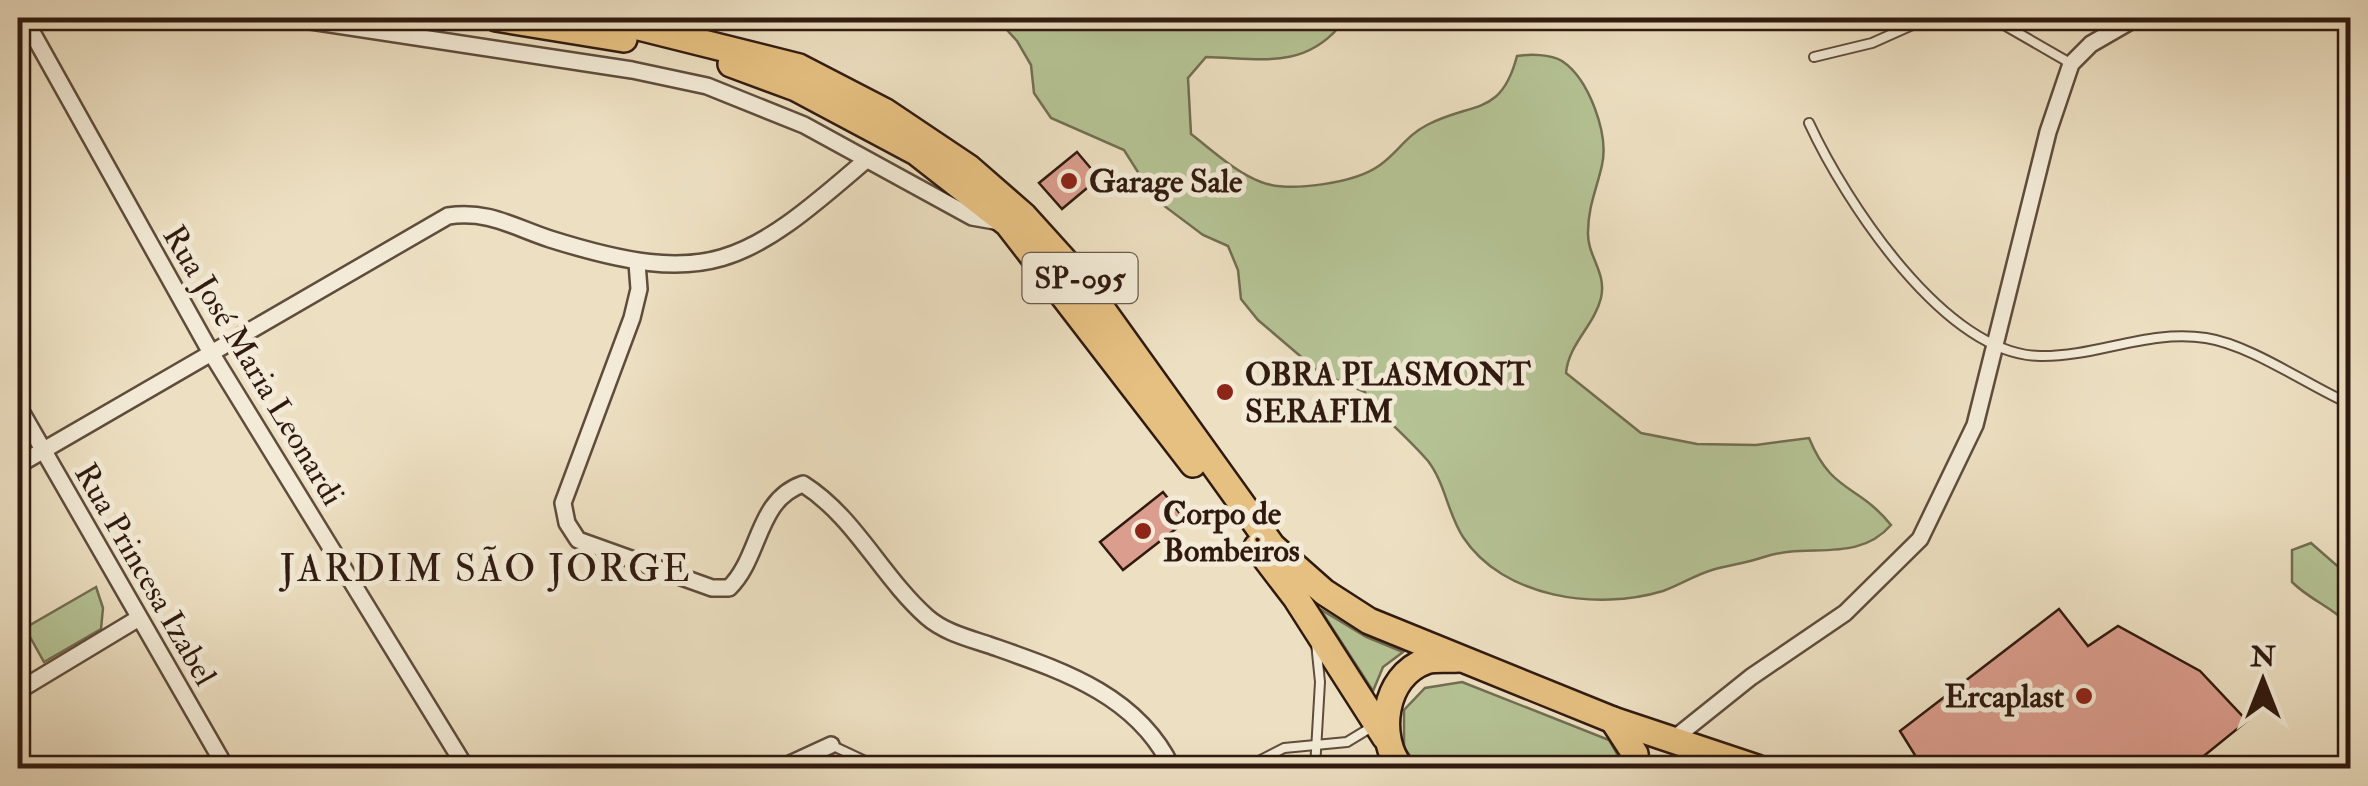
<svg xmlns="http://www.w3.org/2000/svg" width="2368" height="786" font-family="'IM FELL Double Pica',serif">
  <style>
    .green { fill: #b5c395; stroke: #726e52; stroke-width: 2.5 }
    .building { fill: #db9d8d; stroke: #301a10; stroke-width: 2.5 }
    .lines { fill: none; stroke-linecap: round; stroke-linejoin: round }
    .service-casing { stroke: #5f4c3c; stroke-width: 12 }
    .minor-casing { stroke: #5f4c3c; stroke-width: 20 }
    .primary-casing { stroke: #301a10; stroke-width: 30 }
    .service { stroke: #f3ebd7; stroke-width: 8 }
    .minor { stroke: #f3ebd7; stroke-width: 15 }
    .primary { stroke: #e6c081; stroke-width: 25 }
    .poi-dot { fill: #8f2418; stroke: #f3ebd7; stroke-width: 4 }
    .labels { text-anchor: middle; stroke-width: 10; stroke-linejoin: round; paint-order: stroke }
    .shield { fill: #f3ebd7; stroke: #6a594c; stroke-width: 2.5 }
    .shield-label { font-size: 30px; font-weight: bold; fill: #301a10 }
    .poi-label { font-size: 32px; font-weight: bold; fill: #301a10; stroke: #f3ebd7; text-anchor: start }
    .street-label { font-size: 32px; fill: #301a10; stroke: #f3ebd7 }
    .quarter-label { font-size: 38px; letter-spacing: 2.5px; fill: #301a10; stroke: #f3ebd7 }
  </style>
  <rect width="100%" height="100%" fill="#ede0c2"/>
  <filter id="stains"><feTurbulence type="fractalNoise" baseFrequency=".002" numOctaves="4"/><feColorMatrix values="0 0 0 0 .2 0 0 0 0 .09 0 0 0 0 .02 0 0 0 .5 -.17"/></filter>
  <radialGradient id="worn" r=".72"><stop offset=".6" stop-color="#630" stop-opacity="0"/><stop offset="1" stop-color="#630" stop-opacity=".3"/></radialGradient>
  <g class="green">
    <path d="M996 18H1335L1339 27C1302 70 1258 58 1206 57L1188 78 1191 134C1212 150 1235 172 1261 182 1289 193 1356 183 1380 165 1397 153 1407 135 1427 125 1473 101 1501 117 1517 56 1530 54 1550 54 1562 61 1589 79 1609 134 1602 165 1597 188 1588 207 1588 232 1587 256 1607 272 1601 298 1594 326 1569 343 1566 373L1641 433 1697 444 1756 445 1809 438C1832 494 1857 483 1891 525 1857 564 1808 542 1764 557 1746 563 1730 565 1712 570 1695 575 1680 585 1663 591 1597 611 1503 598 1463 537 1448 514 1445 483 1428 461 1411 441 1388 421 1369 402L1365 392 1320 373 1258 320 1241 299 1238 270 1228 246 1203 235 1155 199 1124 150 1051 118 1034 93 1031 65 1017 41Z"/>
    <path d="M2311 543 2350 577V626C2333 607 2311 601 2292 582V550Z"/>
    <polygon points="96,587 103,608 101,629 44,662 25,628"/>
    <polygon points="1320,609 1366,637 1403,652 1383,667 1373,691"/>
    <polygon points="1462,682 1609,740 1625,768 1418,768 1404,747 1404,710 1425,688"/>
  </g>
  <g class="building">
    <polygon points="1077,152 1099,178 1062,209 1039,183"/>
    <polygon points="1163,492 1186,521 1123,570 1100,542"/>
    <polygon points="2059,609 2088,646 2118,626 2200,671 2247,721 2189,768 1956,768 1950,759 1936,768 1923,768 1900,731"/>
  </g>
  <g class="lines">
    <defs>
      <g id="service">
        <polyline points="1992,18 2070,63"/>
        <polyline points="1814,57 1872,43 1928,18"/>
        <path d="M1809 123C1845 201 1945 355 2040 356 2097 357 2148 329 2206 338 2251 345 2307 385 2350 404"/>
        <polyline points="831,745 880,768"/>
        <polyline points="1245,768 1284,748 1347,742 1375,725"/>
        <polyline points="1315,768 1320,682 1316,643"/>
      </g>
      <g id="minor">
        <polyline points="24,18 210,351 466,768"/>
        <polyline points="291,18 632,70 707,86 804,125 972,217 1000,222"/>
        <path d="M637 263 639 289 632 318 563 503 567 523 578 540 712 588H729C761 557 756 500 803 484 855 517 881 576 927 617 944 632 968 638 989 645 1060 670 1137 694 1172 768"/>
        <polyline points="18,406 226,768"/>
        <path d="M18 465 448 216C489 210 513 227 550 239 709 289 745 265 866 160"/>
        <polyline points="18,691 139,618"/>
        <polyline points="1671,741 1751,677 1845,613 1920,539 1975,425 2048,132 2071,64 2091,44 2136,18"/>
        <polyline points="781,768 831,745"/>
      </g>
      <g id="primary">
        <polyline points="496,18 624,39"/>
        <polyline points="603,18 799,67 884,111 969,168 1024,216 1079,277 1272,546 1324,592 1369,621 1613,720 1757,768"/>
        <polyline points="731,64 796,88 916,152 1008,224 1193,464"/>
        <polyline points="1257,547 1296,598 1385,737"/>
        <polyline points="1613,720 1635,754 1637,768"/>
        <path d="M1401 768C1376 738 1383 676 1426 661 1435 658 1448 660 1458 659"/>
      </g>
    </defs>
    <use href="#service" class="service-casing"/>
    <use href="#minor" class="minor-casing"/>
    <use href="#primary" class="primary-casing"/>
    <use href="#service" class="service"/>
    <use href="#minor" class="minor"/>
    <use href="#primary" class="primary"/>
  </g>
  <g class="poi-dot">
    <circle cx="1069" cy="181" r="10"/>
    <circle cx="1225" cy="392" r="10"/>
    <circle cx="1143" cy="531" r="10"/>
    <circle cx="2084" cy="696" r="10"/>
  </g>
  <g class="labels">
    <rect class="shield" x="1022.5" y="253" width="115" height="50" rx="8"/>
    <g class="shield-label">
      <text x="1080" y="288">SP-095</text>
    </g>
    <g class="poi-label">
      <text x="1089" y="192">Garage Sale</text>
      <text x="1245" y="385">OBRA PLASMONT<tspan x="1245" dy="37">SERAFIM</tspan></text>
      <text x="1163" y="524">Corpo de<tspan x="1163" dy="37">Bombeiros</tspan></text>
      <text x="2064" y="707" text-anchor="end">Ercaplast</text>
    </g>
    <g class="street-label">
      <text transform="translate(254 365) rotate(59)" y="11">Rua José Maria Leonardi</text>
      <text transform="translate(146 574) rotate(60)" y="11">Rua Princesa Izabel</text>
    </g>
    <g class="quarter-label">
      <text x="486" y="581">JARDIM SÃO JORGE</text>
    </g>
  </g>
  <rect width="2368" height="786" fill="none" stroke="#ede0c2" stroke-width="60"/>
  <rect x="20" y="20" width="2328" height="746" fill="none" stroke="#301a10" stroke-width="5"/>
  <rect x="30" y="30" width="2308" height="726" fill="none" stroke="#301a10" stroke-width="2.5"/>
  <g transform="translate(2263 681)" stroke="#f3ebd7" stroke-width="8" paint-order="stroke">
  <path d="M0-8L18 38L0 25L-18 38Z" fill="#301a10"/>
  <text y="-15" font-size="28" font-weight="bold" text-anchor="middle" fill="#301a10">N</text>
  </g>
  <rect width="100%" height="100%" filter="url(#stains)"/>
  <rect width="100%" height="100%" fill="url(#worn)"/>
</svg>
